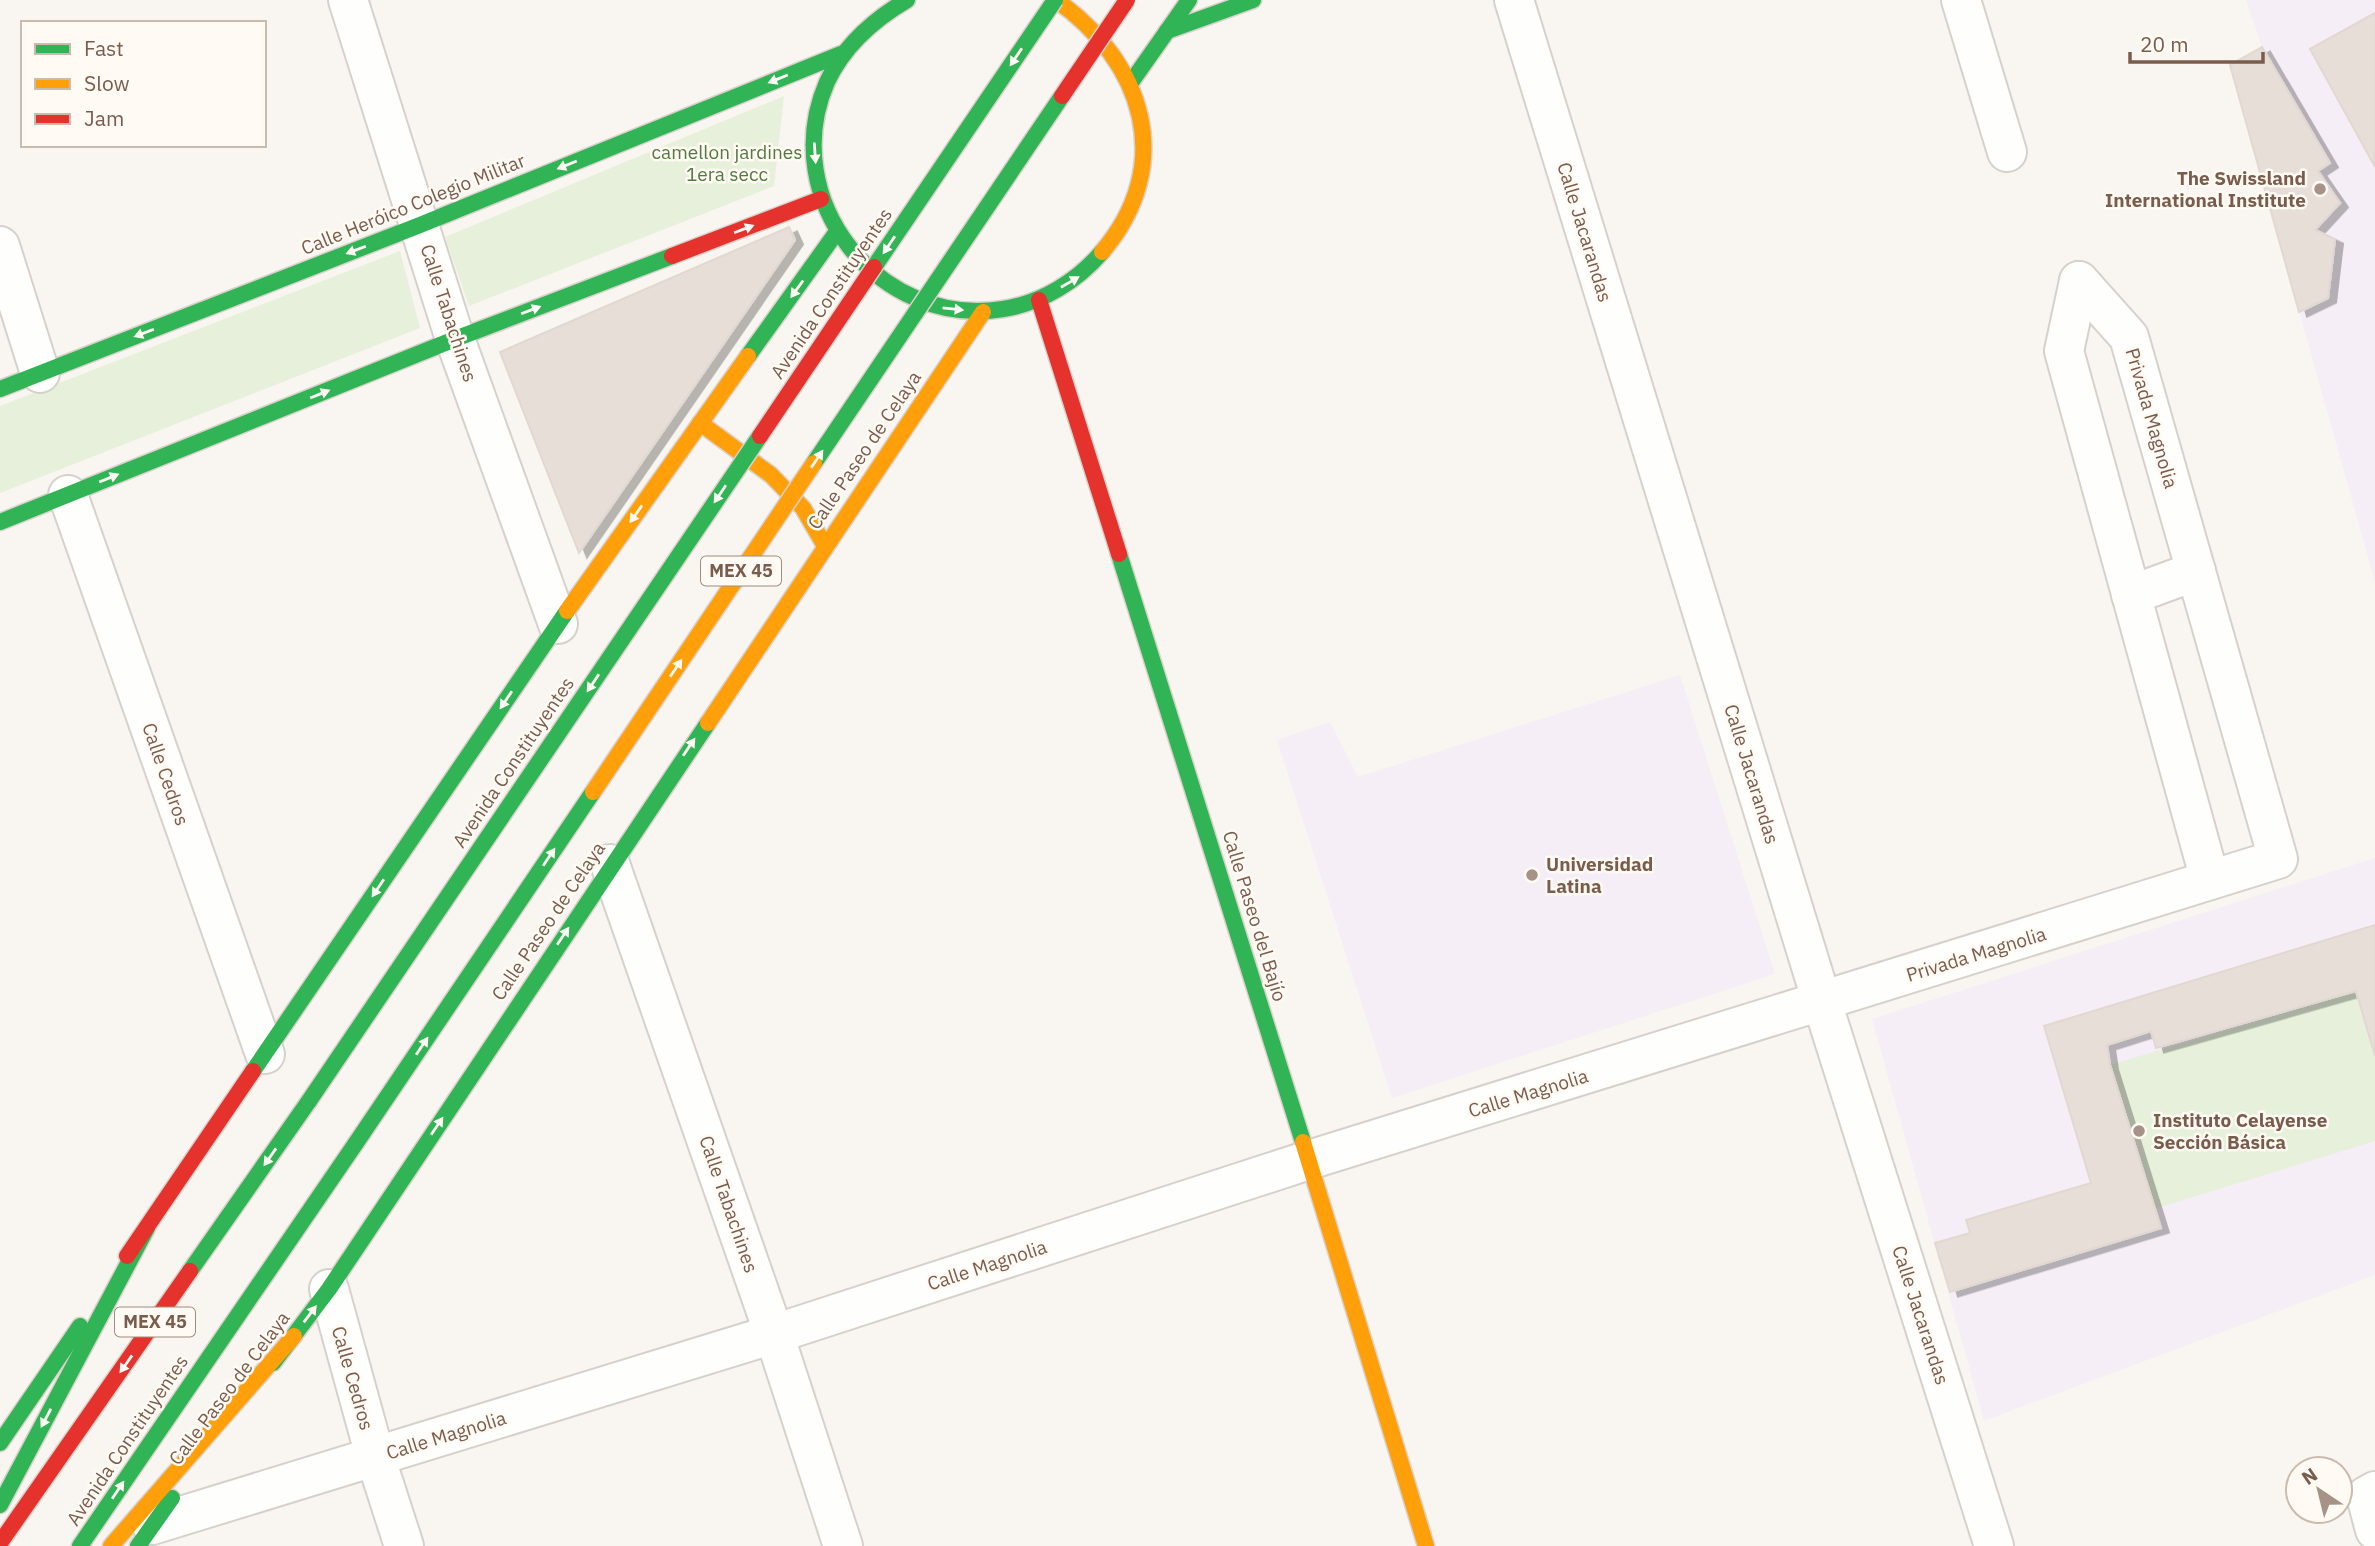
<svg xmlns="http://www.w3.org/2000/svg" width="2375" height="1546" font-family="'IBM Plex Sans',sans-serif">
  <style>
    .education { fill: #f6eef6 }
    .green { fill: #e7f0db }
    .building { fill: #e6ded7; stroke: #e2d8d2; stroke-width: 2; filter: url(#shadow) }
    .lines { fill: none; stroke-linecap: round; stroke-linejoin: round }
    .street-casing { stroke: #d7d1cb; stroke-width: 42 }
    .fast-casing { stroke: #d9d2cb; stroke-width: 19 }
    .slow-casing { stroke: #d9d2cb; stroke-width: 19 }
    .jam-casing { stroke: #d9d2cb; stroke-width: 19 }
    .street { stroke: #fefefd; stroke-width: 38 }
    .fast { stroke: #30b455; stroke-width: 16 }
    .slow { stroke: #ff9f0a; stroke-width: 16 }
    .jam { stroke: #e5322d; stroke-width: 16 }
    .fast-bridge-casing { stroke: #dad1cc; stroke-width: 19; stroke-linecap: butt }
    .slow-bridge-casing { stroke: #dad1cc; stroke-width: 19; stroke-linecap: butt }
    .jam-bridge-casing { stroke: #dad1cc; stroke-width: 19; stroke-linecap: butt }
    .fast-bridge { stroke: #30b455; stroke-width: 16 }
    .slow-bridge { stroke: #ff9f0a; stroke-width: 16 }
    .jam-bridge { stroke: #e5322d; stroke-width: 16 }
    .oneway { fill: #fffaf3 }
    .poi-dot { fill: #a69286; stroke: #fffaf3; stroke-width: 2.5 }
    .labels { text-anchor: middle; stroke-width: 5; stroke-linejoin: round; paint-order: stroke }
    .shield { fill: #fffaf3; stroke: #a28b7f; stroke-width: 2 }
    .shield-label { font-size: 18px; font-weight: bold; fill: #7a5c4d }
    .park-label { font-size: 19px; fill: #537a41; stroke: #fffaf3 }
    .poi-label { font-size: 19px; font-weight: bold; fill: #7a5c4d; stroke: #fffaf3; text-anchor: start }
    .street-label { font-size: 19px; fill: #7a5c4d; stroke: #fffaf3 }
  </style>
  <defs>
    <filter id="shadow"><feDropShadow dx="8" dy="4.5" stdDeviation="0" flood-color="#0004"/></filter>
  </defs>
  <rect width="100%" height="100%" fill="#f9f5f0"/>
  <g class="education">
    <polygon points="2246,0 2375,0 2375,582 2230,65 2262,47"/>
    <polygon points="1680,675 1775,974 1392,1098 1277,740 1330,722 1358,777"/>
    <polygon points="2375,858 2375,1275 1984,1421 1872,1019"/>
  </g>
  <g class="green">
    <polygon points="784,96 774,186 469,306 445,237"/>
    <polygon points="400,251 420,328 0,493 0,406"/>
    <polygon points="2356,991 2375,1056 2375,1141 2154,1209 2110,1065"/>
  </g>
  <g class="building">
    <polygon points="2375,13 2375,167 2310,49"/>
    <polygon points="2262,47 2330,163 2318,171 2340,203 2315,230 2335,239 2328,298 2299,312 2230,65"/>
    <polygon points="789,227 795,240 579,553 500,352"/>
    <polygon points="2375,925 2375,1056 2356,991 2156,1048 2151,1031 2107,1045 2110,1065 2161,1228 1950,1292 1935,1243 1970,1233 1966,1220 2091,1183 2044,1026"/>
  </g>
  <g class="lines">
    <defs>
      <g id="street">
        <polyline points="348,0 455,339 558,624"/>
        <polyline points="1514,0 1822,1002 1994,1546"/>
        <polyline points="1961,0 2007,152"/>
        <polyline points="0,246 40,373"/>
        <polyline points="2079,281 2064,351 2210,880"/>
        <polyline points="68,495 265,1054"/>
        <polyline points="2131,595 2196,571"/>
        <polyline points="610,864 774,1334 843,1546"/>
        <polyline points="329,1289 375,1456 404,1546"/>
        <polyline points="2375,1491 2366,1496 2375,1530"/>
        <polyline points="152,1525 774,1334 1309,1160 2278,859 2129,337 2079,281"/>
      </g>
      <g id="fast">
        <path d="M907 0C873 20 844 45 827 82 776 199 879 329 1003 309 1042 303 1077 281 1102 252"/>
        <polyline points="1167,31 1253,0"/>
        <polyline points="1132,81 1189,0"/>
        <polyline points="748,356 836,233"/>
        <polyline points="0,389 420,225 841,54"/>
        <polyline points="0,522 455,339 672,256"/>
        <polyline points="1119,554 1303,1142"/>
        <polyline points="253,1071 567,611"/>
        <polyline points="190,1271 309,1101"/>
        <polyline points="273,1363 329,1289 708,723"/>
        <polyline points="0,1443 80,1326"/>
        <polyline points="0,1505 147,1228"/>
        <polyline points="80,1546 356,1143"/>
        <polyline points="138,1546 172,1498"/>
      </g>
      <g id="slow">
        <path d="M1056 0C1143 61 1177 164 1102 252"/>
        <polyline points="700,423 771,475 803,508 825,546"/>
        <polyline points="567,611 748,356"/>
        <polyline points="708,723 983,312"/>
        <polyline points="1303,1142 1426,1546"/>
        <polyline points="111,1546 294,1336"/>
      </g>
      <g id="jam">
        <polyline points="672,256 821,199"/>
        <polyline points="1039,300 1119,554"/>
        <polyline points="127,1256 253,1071"/>
        <polyline points="0,1543 190,1271"/>
      </g>
    </defs>
    <use href="#street" class="street-casing"/>
    <use href="#fast" class="fast-casing"/>
    <use href="#slow" class="slow-casing"/>
    <use href="#jam" class="jam-casing"/>
    <use href="#street" class="street"/>
    <use href="#fast" class="fast"/>
    <use href="#slow" class="slow"/>
    <use href="#jam" class="jam"/>
    <defs>
      <g id="fast-bridge">
        <polyline points="874,267 1055,0"/>
        <polyline points="814,463 1062,96"/>
        <polyline points="309,1101 760,436"/>
        <polyline points="356,1143 593,792"/>
      </g>
      <polyline id="slow-bridge" points="593,792 814,463"/>
      <g id="jam-bridge">
        <polyline points="1062,96 1127,0"/>
        <polyline points="760,436 874,267"/>
      </g>
    </defs>
    <use href="#fast-bridge" class="fast-bridge-casing"/>
    <use href="#slow-bridge" class="slow-bridge-casing"/>
    <use href="#jam-bridge" class="jam-bridge-casing"/>
    <use href="#fast-bridge" class="fast-bridge"/>
    <use href="#slow-bridge" class="slow-bridge"/>
    <use href="#jam-bridge" class="jam-bridge"/>
  </g>
  <defs><path id="oneway-solid" d="M-6-.8H1V-3.2L6.5 0L1 3.2V.8H-6Z" transform="scale(1.75)"/></defs>
  <g class="oneway">
    <use href="#oneway-solid" transform="translate(1016 57) rotate(124)"/>
    <use href="#oneway-solid" transform="translate(778 79) rotate(158)"/>
    <use href="#oneway-solid" transform="translate(815 153) rotate(86)"/>
    <use href="#oneway-solid" transform="translate(567 165) rotate(158)"/>
    <use href="#oneway-solid" transform="translate(744 229) rotate(-21)"/>
    <use href="#oneway-solid" transform="translate(889 245) rotate(124)"/>
    <use href="#oneway-solid" transform="translate(356 250) rotate(159)"/>
    <use href="#oneway-solid" transform="translate(1070 282) rotate(-30)"/>
    <use href="#oneway-solid" transform="translate(797 289) rotate(126)"/>
    <use href="#oneway-solid" transform="translate(953 309) rotate(6)"/>
    <use href="#oneway-solid" transform="translate(531 310) rotate(-21)"/>
    <use href="#oneway-solid" transform="translate(144 333) rotate(159)"/>
    <use href="#oneway-solid" transform="translate(320 394) rotate(-22)"/>
    <use href="#oneway-solid" transform="translate(817 459) rotate(-56)"/>
    <use href="#oneway-solid" transform="translate(109 478) rotate(-22)"/>
    <use href="#oneway-solid" transform="translate(720 494) rotate(124)"/>
    <use href="#oneway-solid" transform="translate(636 514) rotate(125)"/>
    <use href="#oneway-solid" transform="translate(676 668) rotate(-56)"/>
    <use href="#oneway-solid" transform="translate(593 683) rotate(124)"/>
    <use href="#oneway-solid" transform="translate(506 700) rotate(124)"/>
    <use href="#oneway-solid" transform="translate(689 747) rotate(-56)"/>
    <use href="#oneway-solid" transform="translate(549 857) rotate(-56)"/>
    <use href="#oneway-solid" transform="translate(378 888) rotate(124)"/>
    <use href="#oneway-solid" transform="translate(563 936) rotate(-56)"/>
    <use href="#oneway-solid" transform="translate(422 1046) rotate(-56)"/>
    <use href="#oneway-solid" transform="translate(437 1126) rotate(-56)"/>
    <use href="#oneway-solid" transform="translate(270 1157) rotate(125)"/>
    <use href="#oneway-solid" transform="translate(310 1314) rotate(-53)"/>
    <use href="#oneway-solid" transform="translate(126 1364) rotate(125)"/>
    <use href="#oneway-solid" transform="translate(46 1418) rotate(118)"/>
    <use href="#oneway-solid" transform="translate(118 1490) rotate(-56)"/>
  </g>
  <g class="poi-dot">
    <circle cx="2320" cy="189" r="7"/>
    <circle cx="1532" cy="875" r="7"/>
    <circle cx="2139" cy="1131" r="7"/>
  </g>
  <g class="labels">
    <g class="shield">
      <rect x="701" y="556.5" width="80" height="29" rx="5"/>
      <rect x="115" y="1307.5" width="80" height="29" rx="5"/>
    </g>
    <g class="shield-label">
      <text x="741" y="577">MEX 45</text>
      <text x="155" y="1328">MEX 45</text>
    </g>
    <g class="park-label">
      <text x="727" y="159">camellon jardines<tspan x="727" dy="22">1era secc</tspan></text>
    </g>
    <g class="poi-label">
      <text x="2306" y="185" text-anchor="end">The Swissland<tspan x="2306" dy="22">International Institute</tspan></text>
      <text x="1546" y="871">Universidad<tspan x="1546" dy="22">Latina</tspan></text>
      <text x="2153" y="1127">Instituto Celayense<tspan x="2153" dy="22">Sección Básica</tspan></text>
    </g>
    <g class="street-label">
      <text transform="translate(413 204) rotate(-22)" y="7">Calle Heróico Colegio Militar</text>
      <text transform="translate(1585 232) rotate(73)" y="7">Calle Jacarandas</text>
      <text transform="translate(831 293) rotate(-56)" y="7">Avenida Constituyentes</text>
      <text transform="translate(449 313) rotate(72)" y="7">Calle Tabachines</text>
      <text transform="translate(2152 418) rotate(74)" y="7">Privada Magnolia</text>
      <text transform="translate(864 450) rotate(-56)" y="7">Calle Paseo de Celaya</text>
      <text transform="translate(513 762) rotate(-56)" y="7">Avenida Constituyentes</text>
      <text transform="translate(166 774) rotate(71)" y="7">Calle Cedros</text>
      <text transform="translate(1752 774) rotate(73)" y="7">Calle Jacarandas</text>
      <text transform="translate(1255 916) rotate(73)" y="7">Calle Paseo del Bajío</text>
      <text transform="translate(548 921) rotate(-56)" y="7">Calle Paseo de Celaya</text>
      <text transform="translate(1976 954) rotate(-17)" y="7">Privada Magnolia</text>
      <text transform="translate(1528 1093) rotate(-17)" y="7">Calle Magnolia</text>
      <text transform="translate(729 1204) rotate(71)" y="7">Calle Tabachines</text>
      <text transform="translate(987 1265) rotate(-18)" y="7">Calle Magnolia</text>
      <text transform="translate(1921 1315) rotate(72)" y="7">Calle Jacarandas</text>
      <text transform="translate(353 1378) rotate(74)" y="7">Calle Cedros</text>
      <text transform="translate(229 1388) rotate(-53)" y="7">Calle Paseo de Celaya</text>
      <text transform="translate(446 1435) rotate(-17)" y="7">Calle Magnolia</text>
      <text transform="translate(127 1440) rotate(-56)" y="7">Avenida Constituyentes</text>
    </g>
  </g>
  <rect x="21" y="21" width="245" height="126" fill="#fffaf3" stroke="#cabbb1" stroke-width="2"/>
  <rect x="35" y="44" width="35" height="10" fill="#30b455" stroke="#cabbb1" stroke-width="2"/>
  <text x="84" y="56" font-size="21" fill="#7a5c4d">Fast</text>
  <rect x="35" y="79" width="35" height="10" fill="#ff9f0a" stroke="#cabbb1" stroke-width="2"/>
  <text x="84" y="91" font-size="21" fill="#7a5c4d">Slow</text>
  <rect x="35" y="114" width="35" height="10" fill="#e5322d" stroke="#cabbb1" stroke-width="2"/>
  <text x="84" y="126" font-size="21" fill="#7a5c4d">Jam</text>
  <g transform="translate(2319 1490) rotate(325)"><circle r="33" fill="#fffaf3" stroke="#cabbb1" stroke-width="2"/>
  <path d="M0-5L12 26L0 18L-12 26Z" fill="#a69286"/>
  <text y="-10" font-size="19" font-weight="bold" text-anchor="middle" fill="#7a5c4d">N</text>
  </g>
  <path d="M2130 52v10h133v-10" fill="none" stroke="#7a5c4d" stroke-width="3.5"/>
  <text x="2140" y="52" font-size="21" fill="#7a5c4d" stroke="#fffaf3" stroke-width="5" paint-order="stroke">20 m</text>
</svg>
